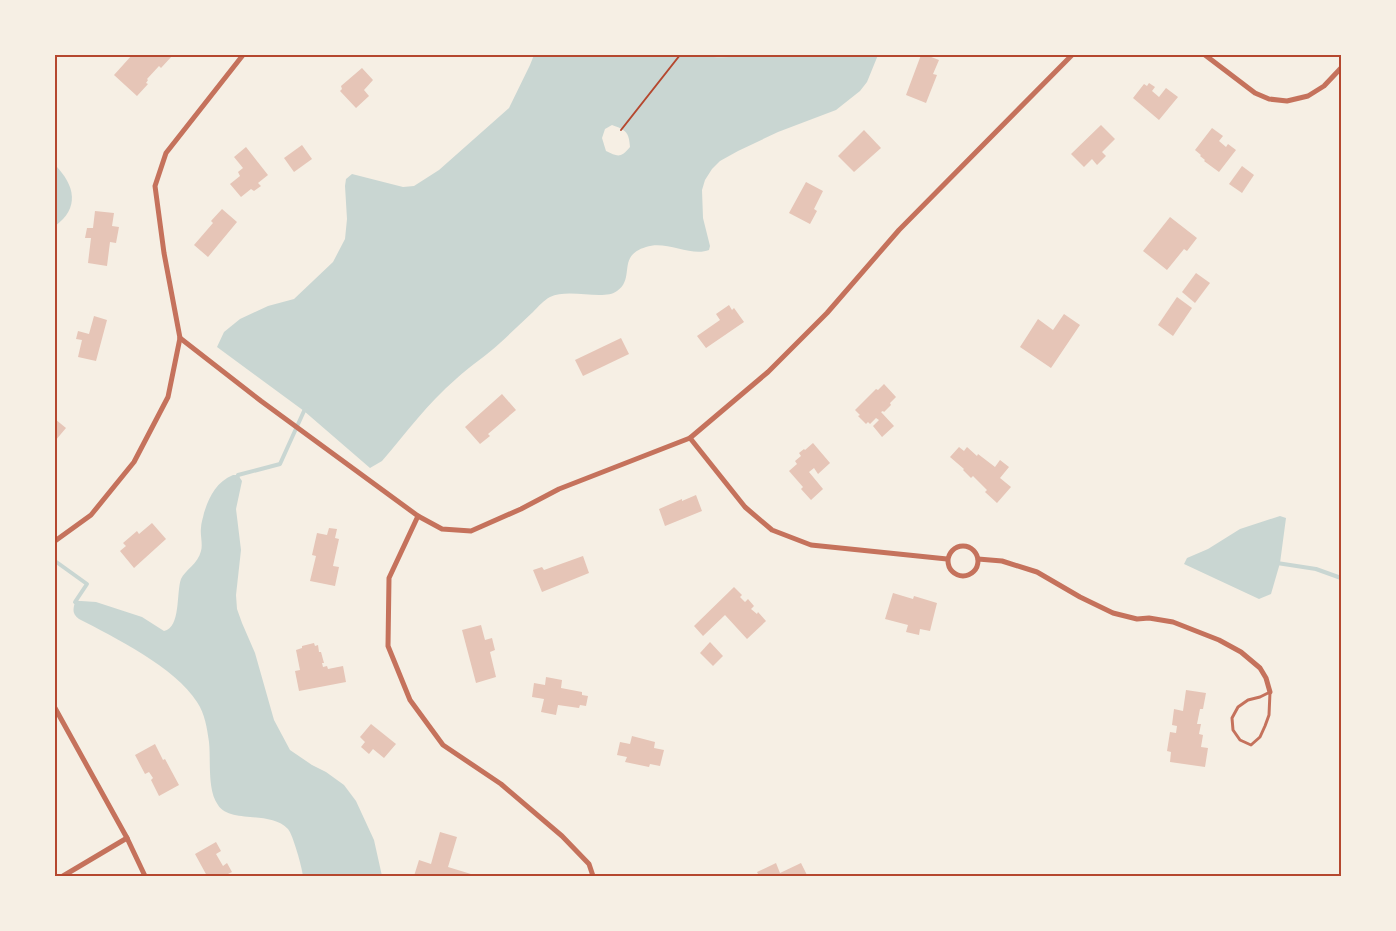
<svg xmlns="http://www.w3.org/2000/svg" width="1396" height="931" font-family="Signika,sans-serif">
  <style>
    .water { fill: #c9d6d2; fill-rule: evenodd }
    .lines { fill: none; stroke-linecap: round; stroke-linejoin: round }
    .stream { stroke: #c9d6d2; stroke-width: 4 }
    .building { fill: #e6c5b7 }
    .path { stroke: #b5482f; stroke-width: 2 }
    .service { stroke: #c5725c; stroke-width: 3 }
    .minor { stroke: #c5725c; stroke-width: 5 }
    .neatline { fill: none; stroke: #b5482f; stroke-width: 2 }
  </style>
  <rect width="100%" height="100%" fill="#f6efe4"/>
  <g class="water">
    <path d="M534 55H700C718 59 734 57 752 55H878L867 82 860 91 836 110 778 132 738 151 720 161 712 169 705 180 702 190 703 218 710 246 709 250C691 257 666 240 646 247 616 256 636 278 617 291 604 301 569 288 550 297 544 300 538 307 533 312 522 322 511 333 500 343 486 356 470 366 456 379 428 403 406 433 382 461L370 468 304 411 217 347 224 332 240 319 268 306 294 299 333 262 345 239 347 219 345 186 346 179 352 174 403 187 414 186 439 170 509 108 530 65ZM612 125C626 130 629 132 630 147 621 158 618 157 606 151L602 138 605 129Z"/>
    <path d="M55 165C75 185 80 208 55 226Z"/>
    <path d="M233 475H238L242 481 236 509 241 550 236 595 237 609 242 623 255 653 274 720 290 750 312 765 326 772 344 785 356 801 374 840 382 876H303C302 867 293 835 288 829 270 810 230 824 218 805 207 790 211 760 209 742 207 728 205 714 197 702 176 668 114 637 79 619 72 613 73 610 75 602L81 601 96 602 142 617 164 631C181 627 176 593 181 579 185 570 198 564 201 551 203 544 200 535 201 528 201 523 203 518 204 513 209 497 216 482 233 475Z"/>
    <polygon points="1280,516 1286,518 1280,563 1271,594 1259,599 1184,564 1187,558 1208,549 1240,529"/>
  </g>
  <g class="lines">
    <g class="stream">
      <polyline points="237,479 238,475 280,464 304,411 308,409"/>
      <polyline points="55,561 87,584 75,602 79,603"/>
      <polyline points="1277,563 1316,569 1341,578"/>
    </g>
  </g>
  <g class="building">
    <polygon points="132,55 172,56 161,68 159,66 147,79 148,80 146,83 148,84 137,96 114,75"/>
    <polygon points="921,55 926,55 939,60 933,74 937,75 926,103 906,95"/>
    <polygon points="362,68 373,80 364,90 369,96 356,108 340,91 342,89 341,86"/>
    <polygon points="1149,83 1155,87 1152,91 1159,97 1166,88 1178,97 1159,120 1133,98 1144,84 1147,86"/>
    <polygon points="1101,125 1115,139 1102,152 1106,156 1097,165 1092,159 1084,167 1071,154"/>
    <polygon points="1212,128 1223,136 1219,141 1226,147 1228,144 1236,150 1219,172 1204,161 1205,160 1200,156 1201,155 1195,150"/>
    <polygon points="864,130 881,148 854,172 838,156"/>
    <polygon points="302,145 312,159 294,172 284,158"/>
    <polygon points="246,147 268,175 258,183 261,186 254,191 251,189 241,197 230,184 240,176 238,172 243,168 234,157"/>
    <polygon points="1242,166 1254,175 1242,193 1229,184"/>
    <polygon points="806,182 823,191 814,209 817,211 810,224 789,213"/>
    <polygon points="222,209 237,222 208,257 194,245 213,223 211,221"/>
    <polygon points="95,211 114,213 112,226 119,227 116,243 110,242 107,266 88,263 91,238 85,238 87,228 93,228"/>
    <polygon points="1170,217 1197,238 1187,251 1184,249 1167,270 1143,251"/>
    <polygon points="1196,273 1210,283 1195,303 1182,292"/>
    <polygon points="1177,297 1192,308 1173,336 1158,325"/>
    <polygon points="729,305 732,310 734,308 744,322 706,348 697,336 720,320 716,314"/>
    <polygon points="1064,314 1080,325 1051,368 1020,347 1038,319 1053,330"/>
    <polygon points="94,316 107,320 96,361 78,357 82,340 76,339 78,331 89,334"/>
    <polygon points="621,338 629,354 583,376 575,360"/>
    <polygon points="884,384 896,397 890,403 891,405 884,412 883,411 881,412 894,426 882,437 873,426 879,420 876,418 870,424 868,422 866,424 858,416 860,415 855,410 876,389 878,390"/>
    <polygon points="502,394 516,410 488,434 490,436 480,444 465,427"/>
    <polygon points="55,419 66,428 55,441"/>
    <polygon points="813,443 830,463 818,474 814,468 809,472 823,489 811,500 801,489 803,487 789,471 797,464 795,461 801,456 799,453 804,449 805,450"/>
    <polygon points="959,447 964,451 967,447 977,456 978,454 995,467 1000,460 1009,467 1000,478 1011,487 997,503 985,492 987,490 973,476 971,478 963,470 964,469 950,457"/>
    <polygon points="696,495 702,511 665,526 659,509 682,499 682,501"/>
    <polygon points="152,523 166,539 134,568 120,551 126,546 123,543 137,531 139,534"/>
    <polygon points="329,528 337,529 335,538 339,539 333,566 339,567 335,586 310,581 316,556 312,555 317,533 327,535"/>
    <polygon points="583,556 589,573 542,592 533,570 542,567 544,570"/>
    <polygon points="734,587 742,595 740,597 745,602 748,599 754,606 751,609 757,614 758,612 766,621 747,639 725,615 703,636 694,626"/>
    <polygon points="893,593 913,599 914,596 937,603 930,631 920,629 919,635 906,632 908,625 885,619"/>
    <polygon points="481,625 485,640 492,638 495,650 490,652 496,677 476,683 462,630"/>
    <polygon points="710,642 723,656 713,666 700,653"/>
    <polygon points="314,643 315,646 318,645 319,652 321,652 324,663 322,663 323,667 327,666 328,669 343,666 346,682 299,691 295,671 300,670 296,650 302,648 302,646"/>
    <polygon points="546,677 562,680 561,688 582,692 582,695 588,696 586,706 580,705 579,708 558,705 556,715 541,712 544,699 532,697 534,683 545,685"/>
    <polygon points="1186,690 1206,693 1203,709 1200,709 1197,724 1201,724 1199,734 1203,735 1201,747 1208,748 1205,767 1170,762 1171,752 1167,751 1170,732 1176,733 1177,726 1172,725 1174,709 1183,711"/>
    <polygon points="371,724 396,744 384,758 373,749 369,754 361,747 365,742 360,737"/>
    <polygon points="632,736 655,742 654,748 664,750 660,766 650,764 649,767 625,762 627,757 617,755 620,742 630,744"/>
    <polygon points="155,744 163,760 165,759 179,785 159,796 151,780 153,778 149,772 145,774 135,755"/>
    <polygon points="440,832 457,837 448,867 471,874 470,876 414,876 419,860 431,864"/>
    <polygon points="216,842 221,851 216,854 223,866 227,863 232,872 224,876 207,876 195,854"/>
    <polygon points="776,863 780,873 801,863 807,875 759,876 757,872"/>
  </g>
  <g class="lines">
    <polyline class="path" points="621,130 680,55"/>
    <polygon class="service" points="1270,692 1269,715 1265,726 1260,737 1251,745 1240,740 1233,730 1232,718 1238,707 1248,700 1260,697"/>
    <g class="minor">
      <polyline points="1205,55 1255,93 1269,99 1287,101 1308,96 1324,86 1341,68"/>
      <polyline points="180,338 261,401 418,516 442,529 471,531 521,509 559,489 690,438 768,372 827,313 899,230 1072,55"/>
      <polyline points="690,438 745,507 772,530 811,545 947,559"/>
      <polyline points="418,516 389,578 388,646 410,700 443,745 501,784 562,836 589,864 593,876"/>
      <polyline points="55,541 91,515 134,462 168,397 180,338 164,253 155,186 166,153 243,55"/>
      <circle cx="963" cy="561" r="15"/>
      <polyline points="978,559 1002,561 1037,572 1080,597 1113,613 1137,619 1149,618 1173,622 1219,640 1241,652 1260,668 1266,678 1270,692"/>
      <polyline points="55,708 127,838 145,876"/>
      <polyline points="63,876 127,838"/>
    </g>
  </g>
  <rect width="1396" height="931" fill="none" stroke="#f6efe4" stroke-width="112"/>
  <rect x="56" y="56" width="1284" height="819" class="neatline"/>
</svg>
